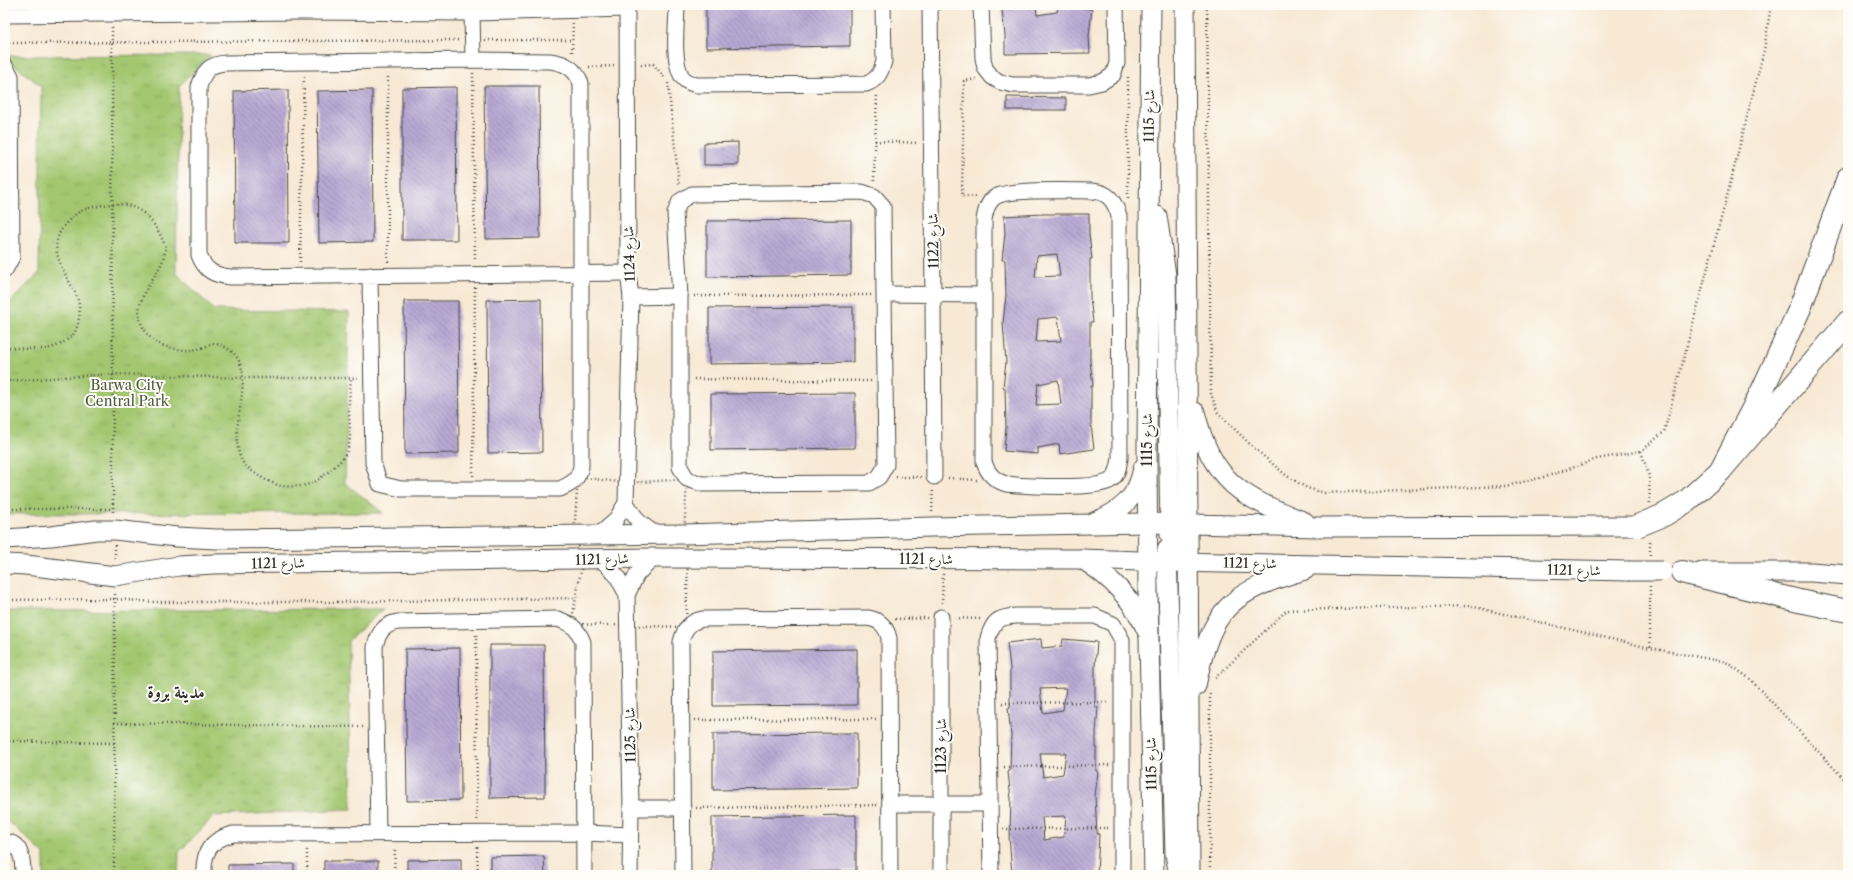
<svg xmlns="http://www.w3.org/2000/svg" width="1853" height="880" font-family="'Libre Caslon Text',Amiri,serif">
  <style>
    .park { fill: url(#park-tufts); stroke: #67794e }
    .building { fill: url(#building-back-hatch); fill-rule: evenodd }
    .lines { fill: none; stroke-linecap: round; stroke-linejoin: round }
    .minor-casing { stroke: #4a4844; stroke-width: 17 }
    .tertiary-casing { stroke: #4a4844; stroke-width: 21 }
    .motorway-casing { stroke: #4a4844; stroke-width: 24 }
    .path { stroke: #4a4844; stroke-width: 2.5; stroke-dasharray: 1 3; stroke-linecap: butt }
    .minor { stroke: #fff; stroke-width: 15 }
    .tertiary { stroke: #fff; stroke-width: 19 }
    .motorway { stroke: #fff; stroke-width: 22 }
    .tertiary-bridge-casing { stroke: #4a4844; stroke-width: 21; stroke-linecap: butt }
    .motorway-bridge-casing { stroke: #4a4844; stroke-width: 24; stroke-linecap: butt }
    .tertiary-bridge { stroke: #fff; stroke-width: 19 }
    .motorway-bridge { stroke: #fff; stroke-width: 22 }
    .labels { text-anchor: middle; stroke-width: 4; stroke-linejoin: round; paint-order: stroke }
    .street-label { font-size: 14px; fill: #2b2b2b; stroke: #fdfcf7 }
    .park-label { font-size: 14px; fill: #4f5a40; stroke: #fdfcf7 }
    .district-label { font-size: 18px; font-weight: bold; fill: #2b2b2b; stroke: #fdfcf7 }
  </style>
  <defs>
    <pattern id="park-tufts" width="24" height="20" patternUnits="userSpaceOnUse"><rect width="24" height="20" fill="#a3c770"/><path d="M3 7l-1-3M5 7V3M7 7l1-3M15 17l-1-3M17 17v-4M19 17l1-3" fill="none" stroke="#8cab61"/></pattern>
    <pattern id="building-back-hatch" width="6" height="6" patternUnits="userSpaceOnUse"><rect width="6" height="6" fill="#b8a8d3"/><path d="M-1 5l2 2M0 0l6 6M5-1l2 2" fill="none" stroke="#9689ab"/></pattern>
  </defs>
  <rect width="100%" height="100%" fill="#fdfcf7"/>
  <filter id="ink" filterUnits="userSpaceOnUse"><feTurbulence type="fractalNoise" baseFrequency=".025" numOctaves="2"/><feDisplacementMap in="SourceGraphic" scale="8" xChannelSelector="R" yChannelSelector="G"/><feConvolveMatrix kernelMatrix="1 2 1 2 8 2 1 2 1" color-interpolation-filters="sRGB"/></filter>
  <filter id="wash" filterUnits="userSpaceOnUse"><feTurbulence type="fractalNoise" baseFrequency=".012" numOctaves="4" result="noise"/><feDisplacementMap in="SourceGraphic" scale="16" xChannelSelector="R" yChannelSelector="G"/><feGaussianBlur stdDeviation="0.9" result="paint"/><feColorMatrix in="noise" values="0 0 0 0 0 0 0 0 0 0 0 0 0 0 0 0 0 1.4 0 .05"/><feComposite in="paint" operator="in"/></filter>
  <g filter="url(#wash)">
    <rect width="100%" height="100%" fill="#f7e9d4"/>
    <g class="park">
      <polygon points="211,55 179,86 176,273 214,310 349,312 345,483 383,513 5,514 5,307 39,273 41,86 5,58 5,56"/>
      <polygon points="383,609 348,641 352,809 214,816 179,852 178,875 44,875 44,854 5,818 5,611"/>
    </g>
    <g id="blocks">
      <g class="building">
        <polygon points="706,5 850,5 850,46 706,48"/>
        <polygon points="1058,5 1092,9 1089,36 1090,53 1005,54 1005,35 1002,10 1036,6 1037,15 1057,12"/>
        <polygon points="484,86 539,86 540,238 486,239"/>
        <polygon points="456,87 457,240 402,240 402,88"/>
        <polygon points="288,90 289,243 235,243 234,91"/>
        <polygon points="372,90 373,242 319,243 317,91"/>
        <polygon points="1007,97 1066,98 1066,110 1007,110"/>
        <polygon points="738,142 738,165 704,165 704,143"/>
        <path d="M1044 214H1089V234L1092 259H1090V297L1093 322H1090V361L1093 386H1091V424L1094 449 1060 454 1059 444 1038 448V454L1004 451 1006 427 1005 388 1003 387 1006 362 1003 323 1006 295 1005 260H1002L1005 234 1004 216ZM1057 254 1060 276 1035 277 1037 256ZM1058 317 1061 341 1036 342 1038 319ZM1058 380 1061 404 1036 405 1038 384Z"/>
        <polygon points="851,220 851,275 707,277 707,221"/>
        <polygon points="541,299 542,452 488,453 487,300"/>
        <polygon points="404,301 458,301 459,453 405,454"/>
        <polygon points="853,307 853,362 709,364 709,308"/>
        <polygon points="855,393 855,448 711,450 711,394"/>
        <path d="M1041 639 1042 648 1062 646 1063 639 1097 642 1095 666V707H1098L1096 732V771H1098L1095 796 1097 834H1099L1097 875H1012L1009 835 1010 834 1011 799 1008 772 1010 771 1011 735 1008 708 1010 707V668L1007 643ZM1066 688 1063 710 1043 713 1040 689ZM1040 753H1066L1063 774 1043 777ZM1066 816 1064 837 1044 840 1042 817Z"/>
        <polygon points="490,645 544,645 545,797 490,798"/>
        <polygon points="460,648 461,800 407,801 405,649"/>
        <polygon points="857,649 857,705 713,706 713,651"/>
        <polygon points="857,733 857,788 713,790 713,734"/>
        <polygon points="856,815 856,871 712,873 712,817"/>
        <polygon points="544,856 545,875 490,875 490,857"/>
        <polygon points="461,859 461,875 407,875 407,860"/>
        <rect x="324" y="861" width="54" height="14"/>
        <polygon points="294,864 294,875 228,875 228,865"/>
      </g>
    </g>
  </g>
  <g filter="url(#ink)">
    <use href="#blocks" fill-opacity="0" stroke="#4a4844" stroke-width="1"/>
    <g class="lines">
      <defs>
        <g id="minor">
          <path d="M677 5C677 24 672 57 681 75 684 81 690 83 696 85L866 84C877 80 881 73 884 61L883 5"/>
          <polyline points="930,5 933,295 934,477"/>
          <polyline points="981,5 983,58 985,68 992,77 1000,82 1013,85 1089,85 1102,82 1113,75 1117,63 1116,5"/>
          <polyline points="472,13 473,60"/>
          <polyline points="5,15 302,12 472,13 627,9"/>
          <polyline points="5,66 11,76 12,257 5,270"/>
          <path d="M1092 191C1108 192 1114 200 1119 216L1120 458C1119 465 1118 475 1111 480 1099 490 1024 486 1006 484 994 480 988 474 984 462V220C985 213 987 203 994 198 1005 188 1074 191 1092 191Z"/>
          <polygon points="862,192 874,196 883,206 886,465 879,477 869,483 702,484 687,479 680,467 680,296 675,213 680,201 692,194"/>
          <path d="M370 275 373 463 380 484 401 489H560C573 483 577 481 581 467V83C575 68 565 63 550 61L473 60 226 63C209 64 204 71 199 87V255C205 271 214 275 230 277L628 273"/>
          <polyline points="885,294 983,295"/>
          <polyline points="631,297 680,296"/>
          <polyline points="626,503 638,521 655,534"/>
          <polyline points="599,535 615,521 626,503 631,297 628,273 627,5"/>
          <polyline points="601,559 617,576 627,595"/>
          <polyline points="941,617 941,875"/>
          <polyline points="890,804 990,804"/>
          <polyline points="631,808 683,808"/>
          <path d="M378 833 375 647C378 633 384 624 398 622L558 619C572 624 578 629 583 642L584 875"/>
          <path d="M5 842C22 842 23 862 23 875"/>
          <path d="M204 875C203 852 210 840 233 834L584 833 630 835"/>
          <polyline points="630,875 631,808 627,595 637,574 654,558"/>
          <path d="M683 875 681 642C684 629 690 621 703 619L868 618C880 620 886 626 889 638L890 875"/>
          <path d="M991 875 988 638C993 621 998 617 1016 616H1095L1113 624 1122 640V875"/>
        </g>
        <g id="tertiary">
          <polyline points="1151,5 1147,447 1148,592 1154,875"/>
          <polyline points="1185,5 1190,875"/>
          <polyline points="1157,216 1166,275 1170,535 1179,554 1187,563"/>
          <path d="M1195 412C1212 482 1241 497 1305 522"/>
          <path d="M1094 522C1120 512 1138 498 1143 468"/>
          <polyline points="5,539 51,536 96,530 115,530 177,537 216,539 684,534 932,527 1147,523 1317,527 1637,526"/>
          <polyline points="1167,549 1175,854 1179,875"/>
          <path d="M1082 559C1111 577 1133 599 1147 631"/>
          <polyline points="5,564 26,565 115,576 179,566 214,564 654,558 1082,559 1169,562 1628,571"/>
          <polyline points="1702,572 1811,572 1848,575"/>
          <path d="M1196 686C1211 608 1230 592 1305 570"/>
        </g>
        <g id="motorway">
          <polyline points="1720,471 1762,391 1800,308 1848,178"/>
          <polyline points="1664,515 1687,501 1720,471 1848,322"/>
          <polyline points="1682,572 1799,601 1848,611"/>
        </g>
      </defs>
      <use href="#minor" class="minor-casing"/>
      <use href="#tertiary" class="tertiary-casing"/>
      <use href="#motorway" class="motorway-casing"/>
      <g class="path">
        <polyline points="1207,5 1211,394 1218,413 1254,448 1287,476 1307,488 1325,493 1506,486 1548,476 1597,459 1641,451"/>
        <polyline points="112,27 113,514"/>
        <polyline points="485,40 573,40"/>
        <polyline points="5,43 458,40"/>
        <polyline points="572,52 573,23"/>
        <polyline points="641,65 653,64 666,79"/>
        <polyline points="589,67 614,66"/>
        <polyline points="473,73 475,260"/>
        <polyline points="976,79 964,81 962,196 977,197"/>
        <polyline points="668,83 679,185"/>
        <polyline points="875,141 919,143"/>
        <polyline points="874,181 877,94"/>
        <polyline points="1128,198 1128,77"/>
        <polyline points="300,262 304,75"/>
        <polyline points="388,262 388,75"/>
        <polyline points="694,296 871,295"/>
        <path d="M5 347C27 348 51 355 69 338 71 336 74 334 75 332 80 322 81 307 77 297 66 272 43 249 67 222 75 214 82 209 93 207 108 204 122 201 137 209 152 217 159 232 166 247 165 251 164 257 162 262 153 284 129 303 144 329 149 338 158 345 168 347 184 351 198 352 212 343 271 355 224 420 241 459 244 466 253 472 259 476 266 480 273 484 281 486 293 487 309 487 319 479 329 471 343 462 348 449 352 437 349 421 349 409 349 399 350 389 351 379"/>
        <polyline points="694,379 871,381"/>
        <polyline points="5,381 113,374 243,378 358,378"/>
        <polyline points="473,476 475,287"/>
        <polygon points="578,477 626,483 687,479 684,534 688,559 686,627 571,624 583,560 574,536"/>
        <polyline points="896,477 921,477"/>
        <polyline points="948,478 977,480"/>
        <polyline points="1650,503 1649,476 1641,451 1664,432 1728,192 1764,50 1771,5"/>
        <polyline points="5,509 112,509"/>
        <polyline points="932,512 933,489"/>
        <polyline points="115,545 115,560"/>
        <polyline points="1650,555 1650,540"/>
        <polyline points="1650,586 1650,648 1726,662 1749,678 1848,783"/>
        <polyline points="5,600 115,599 153,602 339,602 576,598"/>
        <polyline points="942,603 943,574"/>
        <polyline points="955,618 982,619"/>
        <polyline points="895,619 928,618"/>
        <polyline points="476,635 477,820"/>
        <polyline points="1215,678 1287,610 1470,606 1650,648"/>
        <polyline points="1210,694 1210,875"/>
        <polyline points="1002,703 1109,702"/>
        <polyline points="695,720 876,719"/>
        <polyline points="114,723 364,727"/>
        <polyline points="5,741 114,743"/>
        <polyline points="1004,767 1109,765"/>
        <polyline points="696,808 877,805"/>
        <polyline points="1003,829 1108,828"/>
        <polyline points="477,847 478,875"/>
        <polyline points="114,875 115,591"/>
        <polyline points="307,875 307,848"/>
        <polyline points="394,875 395,848"/>
      </g>
      <use href="#minor" class="minor"/>
      <use href="#tertiary" class="tertiary"/>
      <use href="#motorway" class="motorway"/>
      <defs>
        <polyline id="tertiary-bridge" points="1628,571 1662,571"/>
        <polyline id="motorway-bridge" points="1637,526 1664,515"/>
      </defs>
      <use href="#tertiary-bridge" class="tertiary-bridge-casing"/>
      <use href="#motorway-bridge" class="motorway-bridge-casing"/>
      <use href="#tertiary-bridge" class="tertiary-bridge"/>
      <use href="#motorway-bridge" class="motorway-bridge"/>
    </g>
  </g>
  <g class="labels">
    <g class="street-label">
      <text transform="translate(1149 116) rotate(-89)" y="5">شارع 1115</text>
      <text transform="translate(933 241) rotate(-91)" y="5">شارع 1122</text>
      <text transform="translate(629 254) rotate(-92)" y="5">شارع 1124</text>
      <text transform="translate(1147 440) rotate(-90)" y="5">شارع 1115</text>
      <text transform="translate(602 559) rotate(-2)" y="5">شارع 1121</text>
      <text x="926" y="564">شارع 1121</text>
      <text transform="translate(278 563) rotate(-1)" y="5">شارع 1121</text>
      <text transform="translate(1250 563) rotate(1)" y="5">شارع 1121</text>
      <text transform="translate(1574 570) rotate(1)" y="5">شارع 1121</text>
      <text transform="translate(630 735) rotate(-91)" y="5">شارع 1125</text>
      <text transform="translate(941 746) rotate(-90)" y="5">شارع 1123</text>
      <text transform="translate(1151 764) rotate(-91)" y="5">شارع 1115</text>
    </g>
    <g class="park-label">
      <text x="127" y="390">Barwa City<tspan x="127" dy="16">Central Park</tspan></text>
    </g>
    <g class="district-label">
      <text x="176" y="698">مدينة بروة</text>
    </g>
  </g>
  <rect width="1853" height="880" fill="none" stroke="#fdfcf7" stroke-width="20"/>
</svg>
